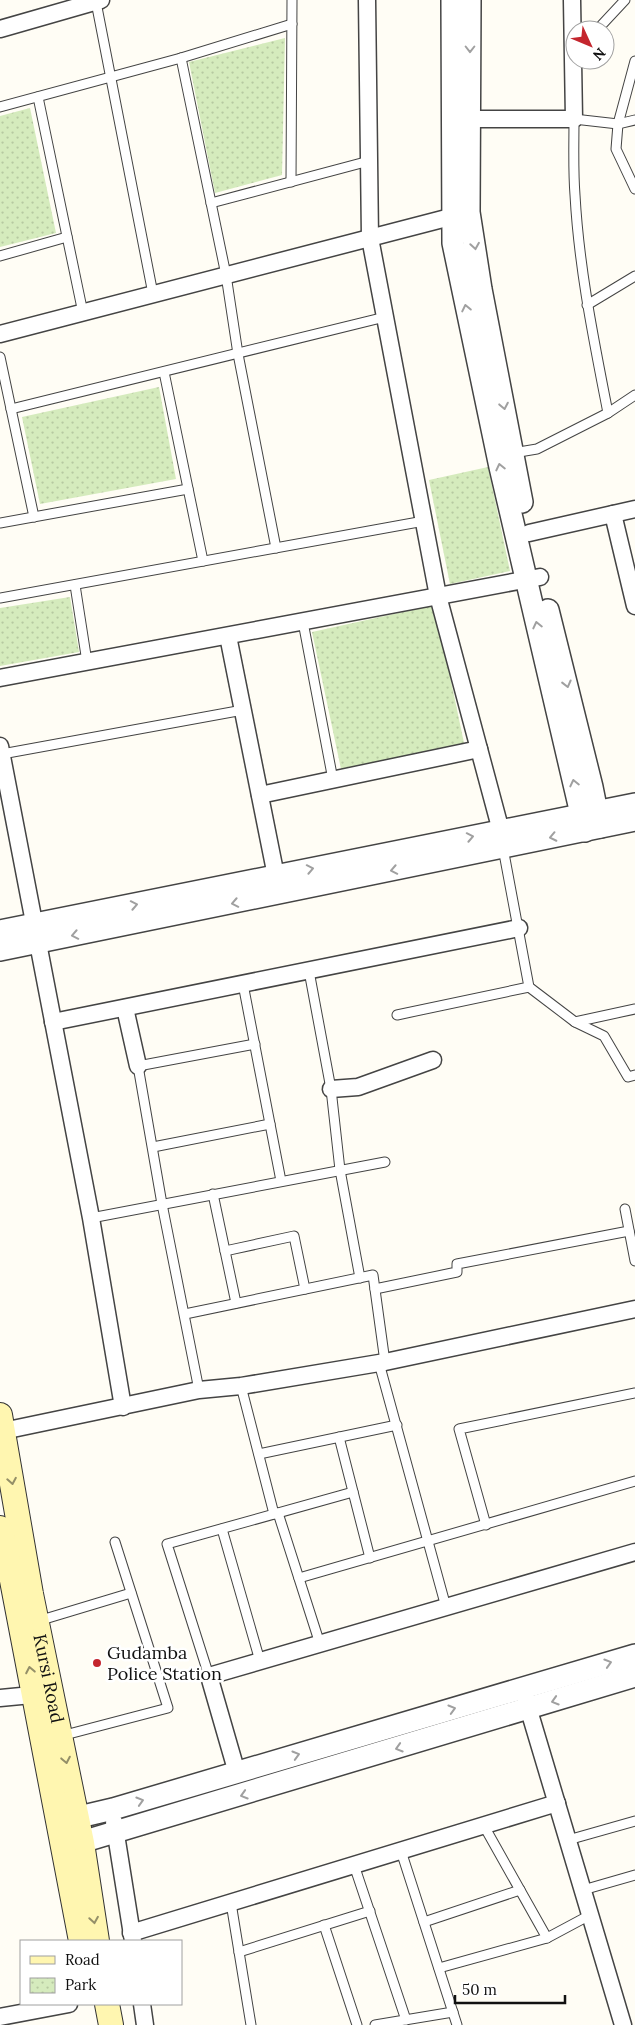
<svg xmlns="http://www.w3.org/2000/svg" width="635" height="2025" font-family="Lora,serif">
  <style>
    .park { fill: url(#park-dots) }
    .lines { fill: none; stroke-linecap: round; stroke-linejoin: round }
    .service-casing { stroke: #444; stroke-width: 11 }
    .minor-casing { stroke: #444; stroke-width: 19 }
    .tertiary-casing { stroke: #444; stroke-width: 24 }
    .secondary-casing { stroke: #333; stroke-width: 26 }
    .service { stroke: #fff; stroke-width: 9 }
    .minor { stroke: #fff; stroke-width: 16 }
    .tertiary { stroke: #fff; stroke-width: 21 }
    .secondary { stroke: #fff6b0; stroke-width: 24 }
    .oneway { stroke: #a0a0a0 }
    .oneway2 { stroke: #948f68 }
    .poi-dot { fill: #c4262e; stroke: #fff; stroke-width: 2 }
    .labels { text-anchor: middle; stroke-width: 5; stroke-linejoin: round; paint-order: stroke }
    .poi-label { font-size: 18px; fill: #111; stroke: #fff; text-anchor: start }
    .street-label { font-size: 18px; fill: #111; stroke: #fff }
  </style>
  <defs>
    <pattern id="park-dots" width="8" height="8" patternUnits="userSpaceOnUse" patternTransform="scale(1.25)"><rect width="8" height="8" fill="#d5ebbd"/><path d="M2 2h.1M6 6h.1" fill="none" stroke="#b6c8a1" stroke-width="1.8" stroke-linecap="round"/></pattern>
  </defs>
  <rect width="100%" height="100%" fill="#fffdf5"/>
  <g class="park">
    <polygon points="285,38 282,175 215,193 189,62"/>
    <polygon points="30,108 56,233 0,247 0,116"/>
    <polygon points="159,387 176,479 40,504 22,417"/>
    <polygon points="488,467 510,571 450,584 429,480"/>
    <polygon points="70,597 79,652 0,666 0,608"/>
    <polygon points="435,605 464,743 341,769 312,632"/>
  </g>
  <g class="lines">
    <defs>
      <g id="service">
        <polyline points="96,2 153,294"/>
        <polyline points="597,30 625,0"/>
        <polyline points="181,58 226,275 238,354 276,548"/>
        <polyline points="635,61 618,124 616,149 635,189"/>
        <polyline points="38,97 83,313"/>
        <polyline points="0,107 181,58 292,24"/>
        <polyline points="291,182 292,0"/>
        <polyline points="211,203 369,161"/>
        <polyline points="0,256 67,237"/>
        <polyline points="587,305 635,276"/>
        <polyline points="0,357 34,517"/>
        <polyline points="164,372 203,561"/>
        <polyline points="11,409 385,317"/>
        <path d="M608 413C594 341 579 269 575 195 573 170 574 144 574 119L618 124 635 120"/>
        <polyline points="513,453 537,449 608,413 635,395"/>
        <polyline points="0,523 188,489"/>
        <polyline points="75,585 87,662"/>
        <polyline points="0,598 424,521"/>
        <polyline points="303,622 333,780"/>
        <polyline points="2,754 243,710"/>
        <polyline points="309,971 331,1089 340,1170 360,1278"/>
        <polyline points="243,984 281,1181"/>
        <polyline points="529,987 575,1022 604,1036 628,1077 635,1075"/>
        <polyline points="397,1015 529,987 503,848"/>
        <polyline points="575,1022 635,1009"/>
        <polyline points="153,1147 270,1124"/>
        <polyline points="213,1194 236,1303"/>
        <polyline points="625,1209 635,1261"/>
        <polyline points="91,1218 385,1162"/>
        <polyline points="225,1251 294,1236 305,1289"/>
        <polyline points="375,1289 457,1272 457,1264 629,1231"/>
        <polyline points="185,1314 373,1275 385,1362"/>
        <polyline points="379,1363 446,1607"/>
        <polyline points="241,1386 274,1514"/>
        <polyline points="199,1390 162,1204 138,1066 255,1044"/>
        <polyline points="339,1437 370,1558"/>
        <polyline points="259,1454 397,1425"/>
        <polyline points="278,1513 320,1644"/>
        <polyline points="486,1525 459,1429 635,1393"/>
        <polyline points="222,1529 260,1661"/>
        <polyline points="299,1578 635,1481"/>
        <polyline points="38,1621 131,1593"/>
        <polyline points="209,1676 167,1544 353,1492"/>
        <polyline points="61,1736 168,1708 115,1542"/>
        <polyline points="484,1826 547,1938"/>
        <polyline points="568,1840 635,1821"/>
        <polyline points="401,1851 457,2025"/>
        <polyline points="354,1865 406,2020"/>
        <polyline points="583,1890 635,1875"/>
        <polyline points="231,1903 251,2025"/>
        <polyline points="424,1922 520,1890"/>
        <polyline points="324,1925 357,2025"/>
        <polyline points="239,1952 370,1911"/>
        <polyline points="439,1968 547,1938 590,1915"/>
        <polyline points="375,2025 453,2012"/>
      </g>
      <g id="minor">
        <polyline points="367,0 370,238 438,596 501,831"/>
        <polyline points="0,29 101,0"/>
        <polyline points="469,119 574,119 572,0"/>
        <polyline points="0,334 462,214"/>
        <polyline points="613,514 635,606"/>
        <polyline points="529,533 635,509"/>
        <polyline points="228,636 276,876"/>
        <polyline points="0,678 540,577"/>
        <polyline points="0,746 91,1218 123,1407"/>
        <polyline points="260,795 479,749"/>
        <polyline points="125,1008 138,1066"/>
        <polyline points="53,1022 519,928"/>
        <polyline points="331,1089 358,1087 433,1060"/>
        <polyline points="3,1431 199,1390 241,1386 385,1362 635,1309"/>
        <polyline points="525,1697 623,2025"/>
        <polyline points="0,1698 42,1694"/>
        <polyline points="237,1773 209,1676 635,1552"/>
        <polyline points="114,1822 133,1941"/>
        <polyline points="131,1933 557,1803"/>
        <polyline points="142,2004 145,2025"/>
        <polyline points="0,2017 69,2004"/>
      </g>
      <g id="tertiary">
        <polyline points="452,0 453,243 500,467 585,831"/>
        <polyline points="470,0 469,212 481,289 522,502"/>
        <polyline points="548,610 592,787 600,827"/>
        <polyline points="0,931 635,804"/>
        <polyline points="0,950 635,820"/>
        <polyline points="62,1821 113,1809 635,1655"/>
        <polyline points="65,1847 635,1676"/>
      </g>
      <g id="secondary">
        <path id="s1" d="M0 1415 31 1594 82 1843 97 1941"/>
        <polyline points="0,1528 10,1570 81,1941"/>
        <polyline points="107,2004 111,2025"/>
      </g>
    </defs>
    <use href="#service" class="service-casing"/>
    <use href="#minor" class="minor-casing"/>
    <use href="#tertiary" class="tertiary-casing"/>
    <use href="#secondary" class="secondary-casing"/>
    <use href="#service" class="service"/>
    <use href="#minor" class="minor"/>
    <use href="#tertiary" class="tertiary"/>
    <use href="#secondary" class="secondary"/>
  </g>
  <defs><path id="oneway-chevron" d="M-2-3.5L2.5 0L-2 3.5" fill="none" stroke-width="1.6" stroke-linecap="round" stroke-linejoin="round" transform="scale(1.25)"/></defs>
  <g class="oneway">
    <use href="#oneway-chevron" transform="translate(470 49) rotate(90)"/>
    <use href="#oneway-chevron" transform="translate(475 246) rotate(81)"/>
    <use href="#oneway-chevron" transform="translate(466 308) rotate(-102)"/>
    <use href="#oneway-chevron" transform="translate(504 406) rotate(79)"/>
    <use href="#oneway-chevron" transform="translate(500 467) rotate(-103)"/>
    <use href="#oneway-chevron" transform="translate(537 625) rotate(-103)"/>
    <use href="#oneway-chevron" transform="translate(567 684) rotate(76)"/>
    <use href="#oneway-chevron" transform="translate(574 783) rotate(-103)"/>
    <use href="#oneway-chevron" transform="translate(470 837) rotate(-11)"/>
    <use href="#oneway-chevron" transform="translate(553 837) rotate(168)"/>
    <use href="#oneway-chevron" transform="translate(310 869) rotate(-11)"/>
    <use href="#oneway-chevron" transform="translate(394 870) rotate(169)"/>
    <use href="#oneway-chevron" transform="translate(235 903) rotate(169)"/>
    <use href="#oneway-chevron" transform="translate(134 905) rotate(-11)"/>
    <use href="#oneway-chevron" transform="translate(75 935) rotate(169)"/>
    <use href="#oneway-chevron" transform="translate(608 1663) rotate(-17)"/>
    <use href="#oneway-chevron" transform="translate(555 1701) rotate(163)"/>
    <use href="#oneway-chevron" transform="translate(452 1709) rotate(-16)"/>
    <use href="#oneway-chevron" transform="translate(399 1748) rotate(163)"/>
    <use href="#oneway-chevron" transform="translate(296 1755) rotate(-16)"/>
    <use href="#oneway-chevron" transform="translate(244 1795) rotate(163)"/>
    <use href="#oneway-chevron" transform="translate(140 1801) rotate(-17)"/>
  </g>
  <g class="oneway2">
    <use href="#oneway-chevron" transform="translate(12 1481) rotate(80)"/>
    <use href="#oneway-chevron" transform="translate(30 1670) rotate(-101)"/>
    <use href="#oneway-chevron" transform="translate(66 1760) rotate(79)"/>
    <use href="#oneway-chevron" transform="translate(94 1920) rotate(81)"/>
  </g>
  <circle class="poi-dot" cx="97" cy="1663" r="5"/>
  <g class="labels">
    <g class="poi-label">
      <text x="107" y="1659">Gudamba<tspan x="107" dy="21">Police Station</tspan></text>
    </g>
    <g class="street-label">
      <text dy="6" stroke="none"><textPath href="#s1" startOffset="268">Kursi Road</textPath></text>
    </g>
  </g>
  <rect x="20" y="1940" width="162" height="65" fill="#ffffff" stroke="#a0a0a0"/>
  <rect x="30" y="1956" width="25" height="8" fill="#fff6b0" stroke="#a0a0a0"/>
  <text x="65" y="1965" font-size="15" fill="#111111">Road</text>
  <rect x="30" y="1978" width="25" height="15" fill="url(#park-dots)" stroke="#a0a0a0"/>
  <text x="65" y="1990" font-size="15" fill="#111111">Park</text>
  <g transform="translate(590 45) rotate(134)"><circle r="24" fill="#ffffff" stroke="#a0a0a0"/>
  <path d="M0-4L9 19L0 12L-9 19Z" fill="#c4262e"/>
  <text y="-8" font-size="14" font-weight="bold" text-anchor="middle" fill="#111111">N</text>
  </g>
  <path d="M455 1995v8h110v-8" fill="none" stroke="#111111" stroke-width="2.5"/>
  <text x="462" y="1995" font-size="15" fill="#111111" stroke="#ffffff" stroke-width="4" paint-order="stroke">50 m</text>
</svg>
